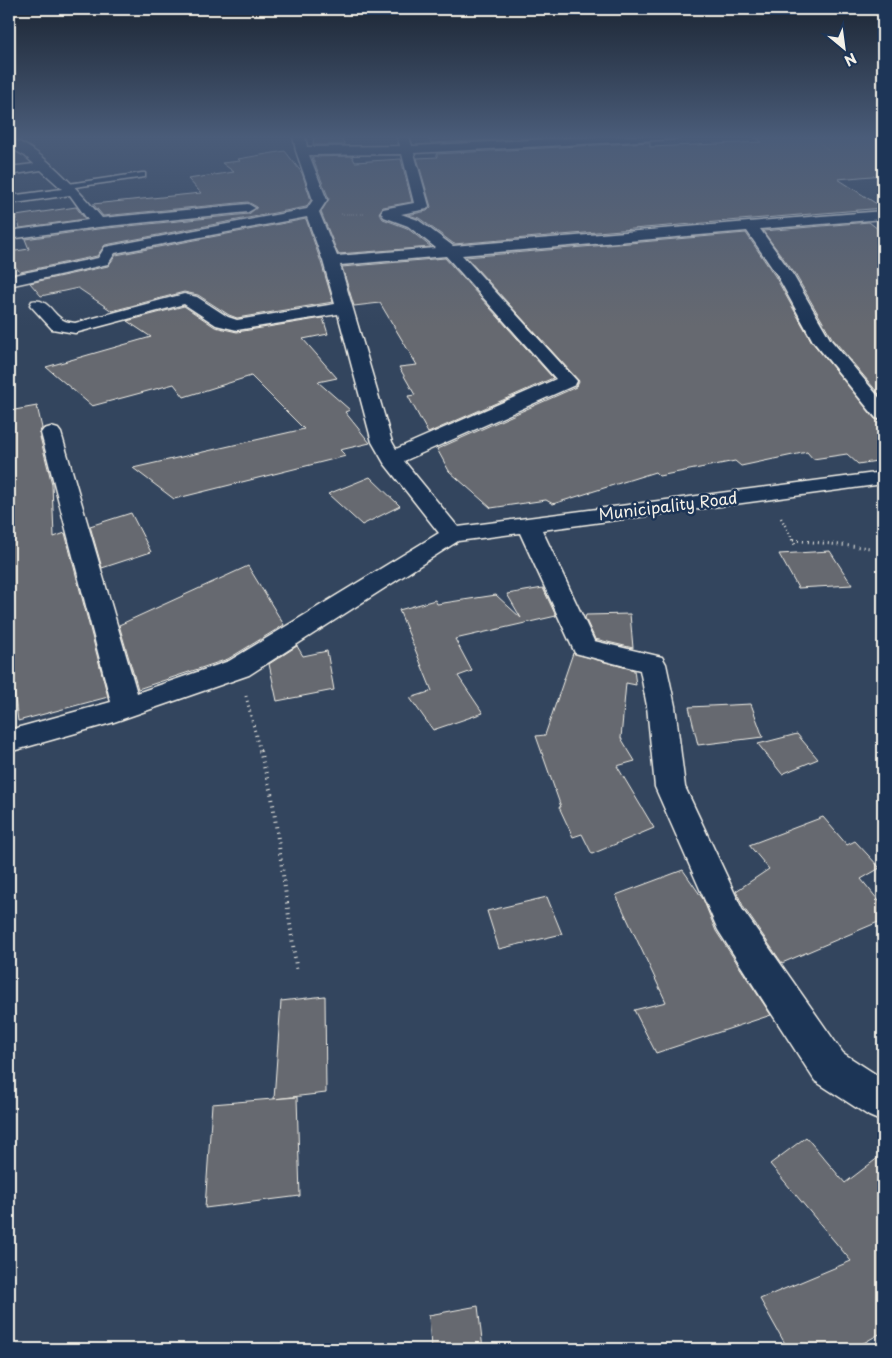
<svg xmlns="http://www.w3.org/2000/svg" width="892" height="1358" font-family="'Playpen Sans',sans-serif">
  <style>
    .building { fill: #666970; stroke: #f4f1e8 }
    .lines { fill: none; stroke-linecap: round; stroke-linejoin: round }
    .lane-casing { stroke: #f4f1e8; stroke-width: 3 }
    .street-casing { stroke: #f4f1e8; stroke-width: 3 }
    .path-far3 { stroke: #f4f1e8; stroke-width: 1; stroke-dasharray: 0.5 2; stroke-linecap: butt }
    .path-far2 { stroke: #f4f1e8; stroke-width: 2.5; stroke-dasharray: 1 3; stroke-linecap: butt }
    .path-far1 { stroke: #f4f1e8; stroke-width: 3; stroke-dasharray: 1 4; stroke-linecap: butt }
    .path { stroke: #f4f1e8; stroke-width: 4; stroke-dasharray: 1 4.5; stroke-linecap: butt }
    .lane { fill: #1d3557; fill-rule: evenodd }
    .street { fill: #1d3557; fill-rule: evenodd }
    .labels { text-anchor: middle; stroke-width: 5; stroke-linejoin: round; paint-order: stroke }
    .street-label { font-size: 16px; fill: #f4f1e8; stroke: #1d3557 }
  </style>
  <rect width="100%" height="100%" fill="#33455e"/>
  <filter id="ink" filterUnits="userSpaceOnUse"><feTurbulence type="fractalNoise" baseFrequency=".02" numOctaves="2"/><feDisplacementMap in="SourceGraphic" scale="10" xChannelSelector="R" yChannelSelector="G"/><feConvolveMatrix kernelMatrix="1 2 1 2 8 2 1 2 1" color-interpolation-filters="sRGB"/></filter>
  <g filter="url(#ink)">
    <g class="building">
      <polygon points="314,136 340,136 345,145 313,145"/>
      <polygon points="428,136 578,136 431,143"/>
      <polygon points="753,136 883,136 883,175 838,179 883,208 454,244 419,218 408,215 427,211 431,207 417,158 438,157 436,154 650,142 650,147 762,142"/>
      <polygon points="285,151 302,173 311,200 306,207 105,245 97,256 20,272 9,259 9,252 29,249 25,239 98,229 249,214 257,207 248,202 103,216 93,204 201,193 188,179 234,172 222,163 240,161 238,159"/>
      <polygon points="352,156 355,162 401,159 412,202 383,207 379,213 383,219 407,228 431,247 338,254 321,212 329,199 312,157"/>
      <polygon points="76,207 85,219 20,228 16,216"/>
      <polygon points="306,219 321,262 333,302 237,318 229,315 198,295 184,292 112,311 78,288 41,296 30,283 108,266 116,255"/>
      <polygon points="869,222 883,233 883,399 832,338 795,274 763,231"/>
      <polygon points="746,233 775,276 812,342 875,419 883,422 883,460 858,464 847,454 813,459 807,452 741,466 735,461 659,476 655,472 553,504 546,500 491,508 449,471 437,449 576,387 579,381 466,257"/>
      <polygon points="445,258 553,378 428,433 408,396 415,395 399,367 417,365 380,303 354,306 342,267"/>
      <polygon points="184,306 215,327 237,332 323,318 328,334 303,339 337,378 318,382 350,410 345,412 370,443 340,450 346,456 174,499 133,468 304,429 251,376 184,397 174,384 92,406 46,367 151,337 127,321"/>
      <polygon points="37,406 42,428 39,433 52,484 54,537 65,533 108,697 18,721 9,654 9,411"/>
      <polygon points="370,477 400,506 362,525 328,494"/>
      <polygon points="131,513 151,552 102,568 90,526"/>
      <polygon points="830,551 852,585 798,588 779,554"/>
      <polygon points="248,566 284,625 228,659 138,689 119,625"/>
      <polygon points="543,588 556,616 455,639 472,671 458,676 483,713 433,730 410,698 432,691 399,610 435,600 437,604 496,595 521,618 507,594"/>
      <polygon points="630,614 633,648 595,639 585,618 586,615"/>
      <polygon points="297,646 303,656 327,651 334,690 277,701 269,664"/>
      <polygon points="573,653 634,670 636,685 626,683 621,738 635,761 617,766 654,828 592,854 582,834 573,837 559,807 561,807 536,736 545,735"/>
      <polygon points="751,704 763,737 698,745 689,707"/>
      <polygon points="797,734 818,759 782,774 758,744"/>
      <polygon points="823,817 847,845 855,841 880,868 861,879 883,906 883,920 782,963 744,908 736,891 769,869 749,845"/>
      <polygon points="683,870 703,899 716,931 771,1015 656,1053 634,1010 666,1002 616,895"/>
      <polygon points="547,897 562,934 499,949 487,911"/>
      <polygon points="325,996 326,1093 274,1099 281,1001"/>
      <polygon points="297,1097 300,1196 205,1208 212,1104"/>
      <polygon points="806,1137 845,1183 883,1154 883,1332 853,1349 788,1349 760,1299 851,1261 770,1164"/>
      <polygon points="478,1306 483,1349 431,1349 429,1315"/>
    </g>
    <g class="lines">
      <defs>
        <polygon id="lane" points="142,173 145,173 145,177 68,188 64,186 68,184"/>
        <g id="street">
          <path d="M293 136H305L307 147 400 146 397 136H409L412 146 611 136H680L674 139 414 153 429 206 427 209 401 214 418 220 453 246 883 211V219L760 229 793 275 830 339 883 402V420L876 418 813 341 777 275 747 231 462 255 577 381 575 385 404 461 458 527 883 472V484L542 530 594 641 662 657 666 664 675 706 685 787 742 909 843 1053 883 1079V1122L869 1116 815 1081 718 930 655 787 647 706 640 670 575 653 520 533 458 541 249 675 111 723 9 752V730L111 702 41 433 44 429 51 427 58 429 61 433 137 693 229 661 439 533 384 463 372 442 338 314 237 330 216 325 184 304 75 333 52 329 30 305 32 301C48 298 51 313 63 320 66 322 71 322 75 323L184 294 197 297 228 317 237 320 335 304 323 261 307 217 115 253 108 264 9 286V276L98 258 105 247 307 209 313 200 296 151ZM402 154 414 203 383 209 381 212 384 217 408 226 436 248 337 256 319 212 327 200 309 155ZM446 256 556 379 396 449 392 442 340 265Z"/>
          <path d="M9 138C41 147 81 193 102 218L248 204 255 208 248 212 98 227 9 239V231L88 220 70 195 9 204V196L62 189 41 170 9 175V167L34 164 25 156 9 147Z"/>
        </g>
      </defs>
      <use href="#lane" class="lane-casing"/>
      <use href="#street" class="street-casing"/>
      <g class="path-far3">
        <polyline points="812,136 829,151"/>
        <polyline points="341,214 365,214"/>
      </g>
      <g class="path-far2">
        <polyline points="781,518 793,540"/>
        <polyline points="793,540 797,540"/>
      </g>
      <g class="path-far1">
        <polyline points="792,539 796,547"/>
        <polyline points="793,540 870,548"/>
        <polyline points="246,696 260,752"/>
      </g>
      <polyline class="path" points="260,751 272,797 297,973"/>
      <use href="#lane" class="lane"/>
      <use href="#street" class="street"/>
    </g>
  </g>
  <linearGradient id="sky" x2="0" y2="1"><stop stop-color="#1c2634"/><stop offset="0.42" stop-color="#4a5c79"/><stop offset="1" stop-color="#4a5c79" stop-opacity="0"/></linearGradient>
  <rect width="892" height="326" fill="url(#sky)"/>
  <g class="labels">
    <g class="street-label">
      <text transform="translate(668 506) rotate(-7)" y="6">Municipality Road</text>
    </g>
  </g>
  <rect width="892" height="1358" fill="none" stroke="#1d3557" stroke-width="30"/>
  <rect x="15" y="15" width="862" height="1328" fill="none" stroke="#f4f1e8" stroke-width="2" filter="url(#ink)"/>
  <g transform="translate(844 48) rotate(151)" stroke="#1d3557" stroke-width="4" paint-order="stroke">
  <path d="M0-4L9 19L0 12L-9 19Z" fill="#f4f1e8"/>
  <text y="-8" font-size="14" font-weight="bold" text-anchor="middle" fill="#f4f1e8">N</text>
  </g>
</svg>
